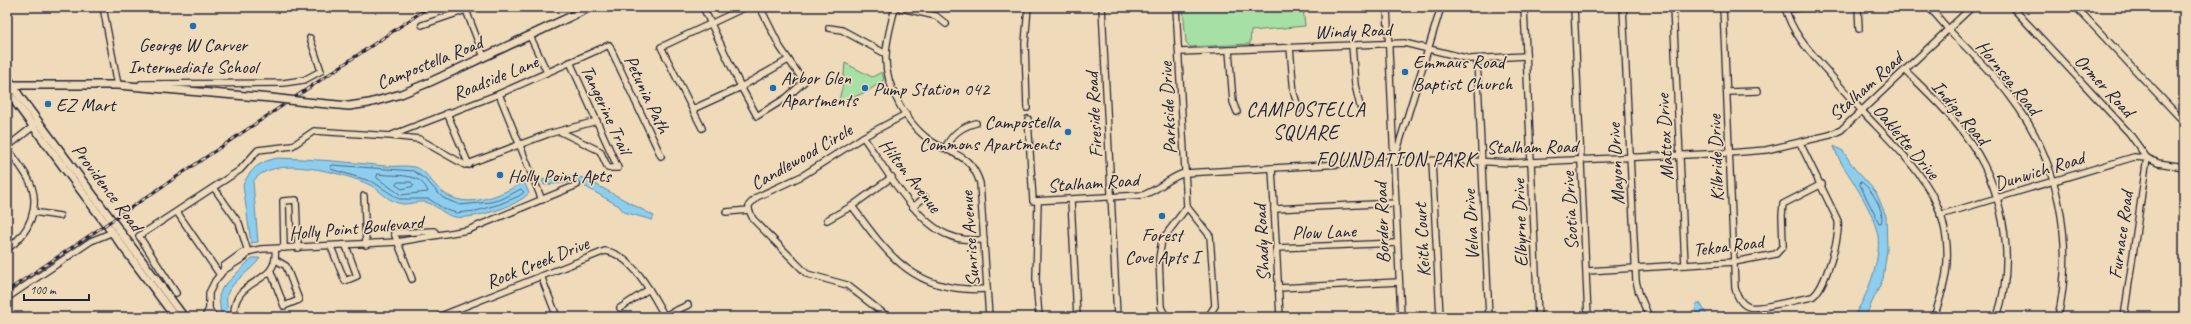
<svg xmlns="http://www.w3.org/2000/svg" width="2191" height="324" font-family="Caveat,sans-serif">
  <style>
    .green { fill: #a7e0a4; stroke: #648170 }
    .water { fill: #8dceee; stroke: #6289a6 }
    .lines { fill: none; stroke-linecap: round; stroke-linejoin: round }
    .shore { stroke: #4d6783; stroke-width: 1 }
    .minor-casing { stroke: #22223b; stroke-width: 8 }
    .major-casing { stroke: #22223b; stroke-width: 10 }
    .minor { stroke: #efdbb9; stroke-width: 5.5 }
    .major { stroke: #efdbb9; stroke-width: 7 }
    .rail-casing { stroke: #22223b; stroke-width: 3 }
    .rail { stroke: #efdbb9; stroke-width: 1.5; stroke-dasharray: 4.5; stroke-linecap: butt }
    .major-bridge-casing { stroke: #22223b; stroke-width: 10; stroke-linecap: butt }
    .major-bridge { stroke: #efdbb9; stroke-width: 7 }
    .poi-dot { fill: #1f6fb2; stroke: #efdbb9; stroke-width: 1.5 }
    .labels { text-anchor: middle; stroke-width: 3.5; stroke-linejoin: round; paint-order: stroke }
    .street-label { font-size: 19px; fill: #22223b; stroke: #efdbb9 }
    .poi-label { font-size: 19px; fill: #22223b; stroke: #efdbb9; text-anchor: start }
    .neighbourhood-label { font-size: 20px; letter-spacing: 1px; fill: #22223b; stroke: #efdbb9 }
  </style>
  <rect width="100%" height="100%" fill="#efdbb9"/>
  <filter id="ink" filterUnits="userSpaceOnUse"><feTurbulence type="fractalNoise" baseFrequency=".025" numOctaves="2"/><feDisplacementMap in="SourceGraphic" scale="8" xChannelSelector="R" yChannelSelector="G"/><feConvolveMatrix kernelMatrix="1 2 1 2 8 2 1 2 1" color-interpolation-filters="sRGB"/></filter>
  <g filter="url(#ink)">
    <g class="green">
      <polygon points="1183,7 1303,7 1305,26 1251,31 1250,44 1190,47 1186,42"/>
      <polygon points="845,63 872,77 882,72 884,80 868,91 838,104 843,84"/>
    </g>
    <g class="water">
      <path d="M1834 146 1843 151 1854 168 1876 192 1886 216 1887 250 1883 279 1865 317H1853C1867 298 1881 260 1878 236 1875 220 1866 203 1857 188 1850 175 1837 160 1834 146Z"/>
      <path d="M278 158C314 159 349 162 385 166 394 167 406 165 415 167 425 170 430 180 437 187 462 213 497 197 524 182L529 193C519 206 471 220 455 217 443 215 436 204 425 202 416 201 407 206 398 203 387 200 380 190 370 185 345 173 270 153 253 182L258 242 251 243 243 185C250 169 260 161 278 158Z"/>
      <polygon points="564,175 584,178 654,216 652,220 624,212 619,206 586,187 572,182 544,185 542,180"/>
      <path d="M252 258H260C252 271 232 280 227 295 226 301 228 310 228 317H221L219 296 222 288Z"/>
      <polygon points="1697,303 1700,303 1708,317 1698,317 1695,309"/>
    </g>
    <g class="lines">
      <g class="shore">
        <polygon points="332,165 414,171 426,180 443,198 460,205 491,202 502,199 521,189 524,192 519,196 500,204 476,211 456,213 444,209 429,199 399,199 373,182 331,169"/>
        <path d="M378 174C396 177 421 171 428 192L401 195 377 178Z"/>
        <polygon points="398,182 411,182 414,186 402,189 396,185"/>
        <path d="M1861 182C1871 187 1886 213 1881 223H1879L1860 185Z"/>
      </g>
      <defs>
        <g id="minor">
          <polyline points="103,7 118,85 120,85"/>
          <polyline points="703,7 741,87 757,116 786,98 804,82 780,47 760,7"/>
          <path d="M895 7C892 22 886 39 886 55 884 86 908 127 934 143 956 156 971 155 980 183L989 317"/>
          <polyline points="897,7 936,16 946,24"/>
          <polyline points="1102,7 1117,317"/>
          <polyline points="1176,7 1187,207"/>
          <polyline points="1387,7 1401,317"/>
          <polyline points="1524,7 1538,317"/>
          <polyline points="1574,7 1588,317"/>
          <polyline points="1623,7 1636,281 1639,293 1649,317"/>
          <polyline points="1673,7 1685,265"/>
          <path d="M1723 7 1735 288C1737 296 1740 304 1749 307 1760 310 1799 299 1812 297 1825 289 1840 237 1838 221L1800 143"/>
          <path d="M1785 7C1792 34 1810 52 1828 72 1839 85 1850 98 1862 111 1907 159 1956 199 1946 273 1944 288 1939 302 1934 317"/>
          <polyline points="1858,7 1859,29"/>
          <path d="M1928 7C1936 14 1942 22 1949 30 1969 51 1992 72 2010 96 2058 158 2075 241 2058 317"/>
          <polyline points="2012,7 2129,133 2147,158 2158,163 2184,167"/>
          <polyline points="2076,7 2184,122"/>
          <polyline points="1785,9 1816,7"/>
          <polyline points="466,10 484,57"/>
          <polyline points="422,25 475,7"/>
          <polyline points="829,28 842,30 886,54"/>
          <polyline points="530,36 547,72"/>
          <polyline points="1352,45 1355,85 1360,106"/>
          <polyline points="1290,47 1294,94 1299,109"/>
          <polyline points="1229,50 1233,102 1237,112"/>
          <polyline points="1180,52 1404,43 1470,59 1526,56"/>
          <polyline points="1477,59 1489,317"/>
          <path d="M1905 70C1926 91 1948 111 1965 135 2003 185 2017 257 1997 317"/>
          <polyline points="141,84 283,83 304,80 321,71 310,38"/>
          <polyline points="1727,92 1758,91"/>
          <polyline points="499,94 542,200"/>
          <polyline points="1027,108 1025,44 1028,7"/>
          <polyline points="693,109 741,87 788,60"/>
          <polyline points="447,113 469,165"/>
          <path d="M1028 119 1033 201 1143 195C1159 190 1169 177 1185 173L1394 161 1453 160 1510 163 1729 153 1766 150 1830 135 1841 130 1972 7"/>
          <polyline points="702,128 661,47 746,7"/>
          <polyline points="561,132 600,151 608,168 618,168 570,62"/>
          <polyline points="392,135 499,94 609,45 661,156"/>
          <path d="M863 137C884 166 915 222 948 235 959 240 971 240 984 240"/>
          <polyline points="7,147 35,125"/>
          <path d="M7 148C15 159 24 170 30 182 41 207 29 234 7 249"/>
          <path d="M945 148C952 134 961 127 976 123"/>
          <polyline points="1395,157 1441,7"/>
          <polyline points="1432,161 1440,317"/>
          <polyline points="1272,168 1280,317"/>
          <polyline points="214,188 239,223 248,252"/>
          <polyline points="364,196 366,245"/>
          <polyline points="1071,200 1077,317"/>
          <polyline points="1038,201 1036,279 1039,317"/>
          <path d="M852 206C890 258 916 294 987 289"/>
          <polyline points="913,207 925,197"/>
          <polyline points="1274,209 1396,203"/>
          <polyline points="33,212 60,216"/>
          <polyline points="177,212 220,275"/>
          <polyline points="726,212 749,210"/>
          <polyline points="1940,215 2134,157 2147,158 2124,317"/>
          <polyline points="827,220 852,206 892,177"/>
          <polyline points="331,247 345,281 357,276 346,246"/>
          <polyline points="284,248 283,201 296,200 298,248"/>
          <polyline points="1276,248 1397,243"/>
          <polyline points="223,271 245,257 248,252"/>
          <polyline points="1587,271 1734,262 1776,254 1783,246 1782,215 1783,204 1822,184"/>
          <polyline points="271,272 284,306 299,300 286,266 276,260"/>
          <polyline points="541,276 557,317"/>
          <polyline points="412,279 394,233 434,231 437,235"/>
          <polyline points="1278,288 1399,282"/>
          <polyline points="176,293 139,236 240,170 258,150 292,146 314,131 391,136 419,139 465,165 548,134 597,121"/>
          <polyline points="7,298 91,241 113,232"/>
          <polyline points="620,308 649,289"/>
          <polyline points="209,309 214,317"/>
          <polyline points="664,316 688,305"/>
          <polyline points="205,317 209,309 209,293 215,281 223,271 224,266 242,253 261,249 397,242 468,230 577,185"/>
          <path d="M234 317C232 275 280 287 275 249"/>
          <path d="M438 317 605 251C632 254 653 295 665 317"/>
          <polyline points="888,317 847,285 807,274 753,219 749,210 749,205 757,197 802,176 863,137 906,114"/>
          <polyline points="1169,317 1165,315 1161,307 1159,258 1162,240 1187,207 1210,236 1215,306 1209,315 1183,317"/>
        </g>
        <g id="major">
          <polyline points="7,77 20,97 184,317"/>
          <polyline points="10,85 118,85 271,98"/>
          <polyline points="7,91 175,317"/>
          <polyline points="306,102 349,106 369,103 401,94 430,82 591,7"/>
        </g>
      </defs>
      <use href="#minor" class="minor-casing"/>
      <use href="#major" class="major-casing"/>
      <use href="#minor" class="minor"/>
      <use href="#major" class="major"/>
      <defs>
        <polyline id="rail" points="7,291 429,7"/>
      </defs>
      <use href="#rail" class="rail-casing"/>
      <use href="#rail" class="rail"/>
      <defs>
        <polyline id="major-bridge" points="271,98 306,102"/>
      </defs>
      <use href="#major-bridge" class="major-bridge-casing"/>
      <use href="#major-bridge" class="major-bridge"/>
    </g>
  </g>
  <g class="poi-dot">
    <circle cx="193" cy="26" r="4"/>
    <circle cx="1405" cy="72" r="4"/>
    <circle cx="773" cy="88" r="4"/>
    <circle cx="865" cy="88" r="4"/>
    <circle cx="48" cy="104" r="4"/>
    <circle cx="1068" cy="132" r="4"/>
    <circle cx="500" cy="175" r="4"/>
    <circle cx="1162" cy="216" r="4"/>
  </g>
  <g class="labels">
    <g class="street-label">
      <text transform="translate(1353 30) rotate(-2)" y="7">Windy Road</text>
      <text transform="translate(429 62) rotate(-22)" y="7">Campostella Road</text>
      <text transform="translate(495 77) rotate(-22)" y="7">Roadside Lane</text>
      <text transform="translate(2009 77) rotate(51)" y="7">Hornsea Road</text>
      <text transform="translate(2105 85) rotate(47)" y="7">Ormer Road</text>
      <text transform="translate(1865 86) rotate(-42)" y="7">Stalham Road</text>
      <text transform="translate(648 94) rotate(65)" y="7">Petunia Path</text>
      <text transform="translate(1167 108) rotate(-93)" y="7">Parkside Drive</text>
      <text transform="translate(607 109) rotate(65)" y="7">Tangerine Trail</text>
      <text transform="translate(1961 112) rotate(50)" y="7">Indigo Road</text>
      <text transform="translate(1093 115) rotate(-93)" y="7">Fireside Road</text>
      <text transform="translate(1664 137) rotate(-93)" y="7">Mattox Drive</text>
      <text transform="translate(1907 141) rotate(50)" y="7">Oaklette Drive</text>
      <text transform="translate(1532 146) rotate(-1)" y="7">Stalham Road</text>
      <text transform="translate(801 156) rotate(-30)" y="7">Candlewood Circle</text>
      <text transform="translate(1715 158) rotate(-92)" y="7">Kilbride Drive</text>
      <text transform="translate(1615 164) rotate(-93)" y="7">Mayon Drive</text>
      <text transform="translate(2039 170) rotate(-17)" y="7">Dunwich Road</text>
      <text transform="translate(911 175) rotate(52)" y="7">Hilton Avenue</text>
      <text transform="translate(1093 182) rotate(-4)" y="7">Stalham Road</text>
      <text transform="translate(108 187) rotate(53)" y="7">Providence Road</text>
      <text transform="translate(1569 211) rotate(-93)" y="7">Scotia Drive</text>
      <text transform="translate(1381 223) rotate(-92)" y="7">Border Road</text>
      <text transform="translate(1519 223) rotate(-92)" y="7">Elbyrne Drive</text>
      <text transform="translate(1470 225) rotate(-93)" y="7">Velva Drive</text>
      <text transform="translate(356 227) rotate(-5)" y="7">Holly Point Boulevard</text>
      <text transform="translate(1324 231) rotate(-2)" y="7">Plow Lane</text>
      <text transform="translate(2120 235) rotate(-82)" y="7">Furnace Road</text>
      <text transform="translate(969 239) rotate(-94)" y="7">Sunrise Avenue</text>
      <text transform="translate(1421 240) rotate(-93)" y="7">Keith Court</text>
      <text transform="translate(1261 243) rotate(-93)" y="7">Shady Road</text>
      <text transform="translate(1728 245) rotate(-7)" y="7">Tekoa Road</text>
      <text transform="translate(537 262) rotate(-22)" y="7">Rock Creek Drive</text>
    </g>
    <g class="poi-label">
      <text x="193" y="51" text-anchor="middle">George W Carver<tspan x="193" dy="22">Intermediate School</tspan></text>
      <text x="1413" y="68">Emmaus Road<tspan x="1413" dy="22">Baptist Church</tspan></text>
      <text x="781" y="84">Arbor Glen<tspan x="781" dy="22">Apartments</tspan></text>
      <text x="873" y="95">Pump Station 042</text>
      <text x="56" y="111">EZ Mart</text>
      <text x="1060" y="128" text-anchor="end">Campostella<tspan x="1060" dy="22">Commons Apartments</tspan></text>
      <text x="508" y="182">Holly Point Apts</text>
      <text x="1162" y="241" text-anchor="middle">Forest<tspan x="1162" dy="22">Cove Apts I</tspan></text>
    </g>
    <g class="neighbourhood-label">
      <text x="1306" y="116">CAMPOSTELLA<tspan x="1306" dy="23">SQUARE</tspan></text>
      <text x="1396" y="166">FOUNDATION PARK</text>
    </g>
  </g>
  <rect width="2191" height="324" fill="none" stroke="#efdbb9" stroke-width="24"/>
  <rect x="12" y="12" width="2167" height="300" fill="none" stroke="#22223b" stroke-width="1.5" filter="url(#ink)"/>
  <path d="M24 294v6h65v-6" fill="none" stroke="#22223b" stroke-width="2"/>
  <text x="30" y="294" font-size="12" fill="#22223b" stroke="#efdbb9" stroke-width="3" paint-order="stroke">100 m</text>
</svg>
